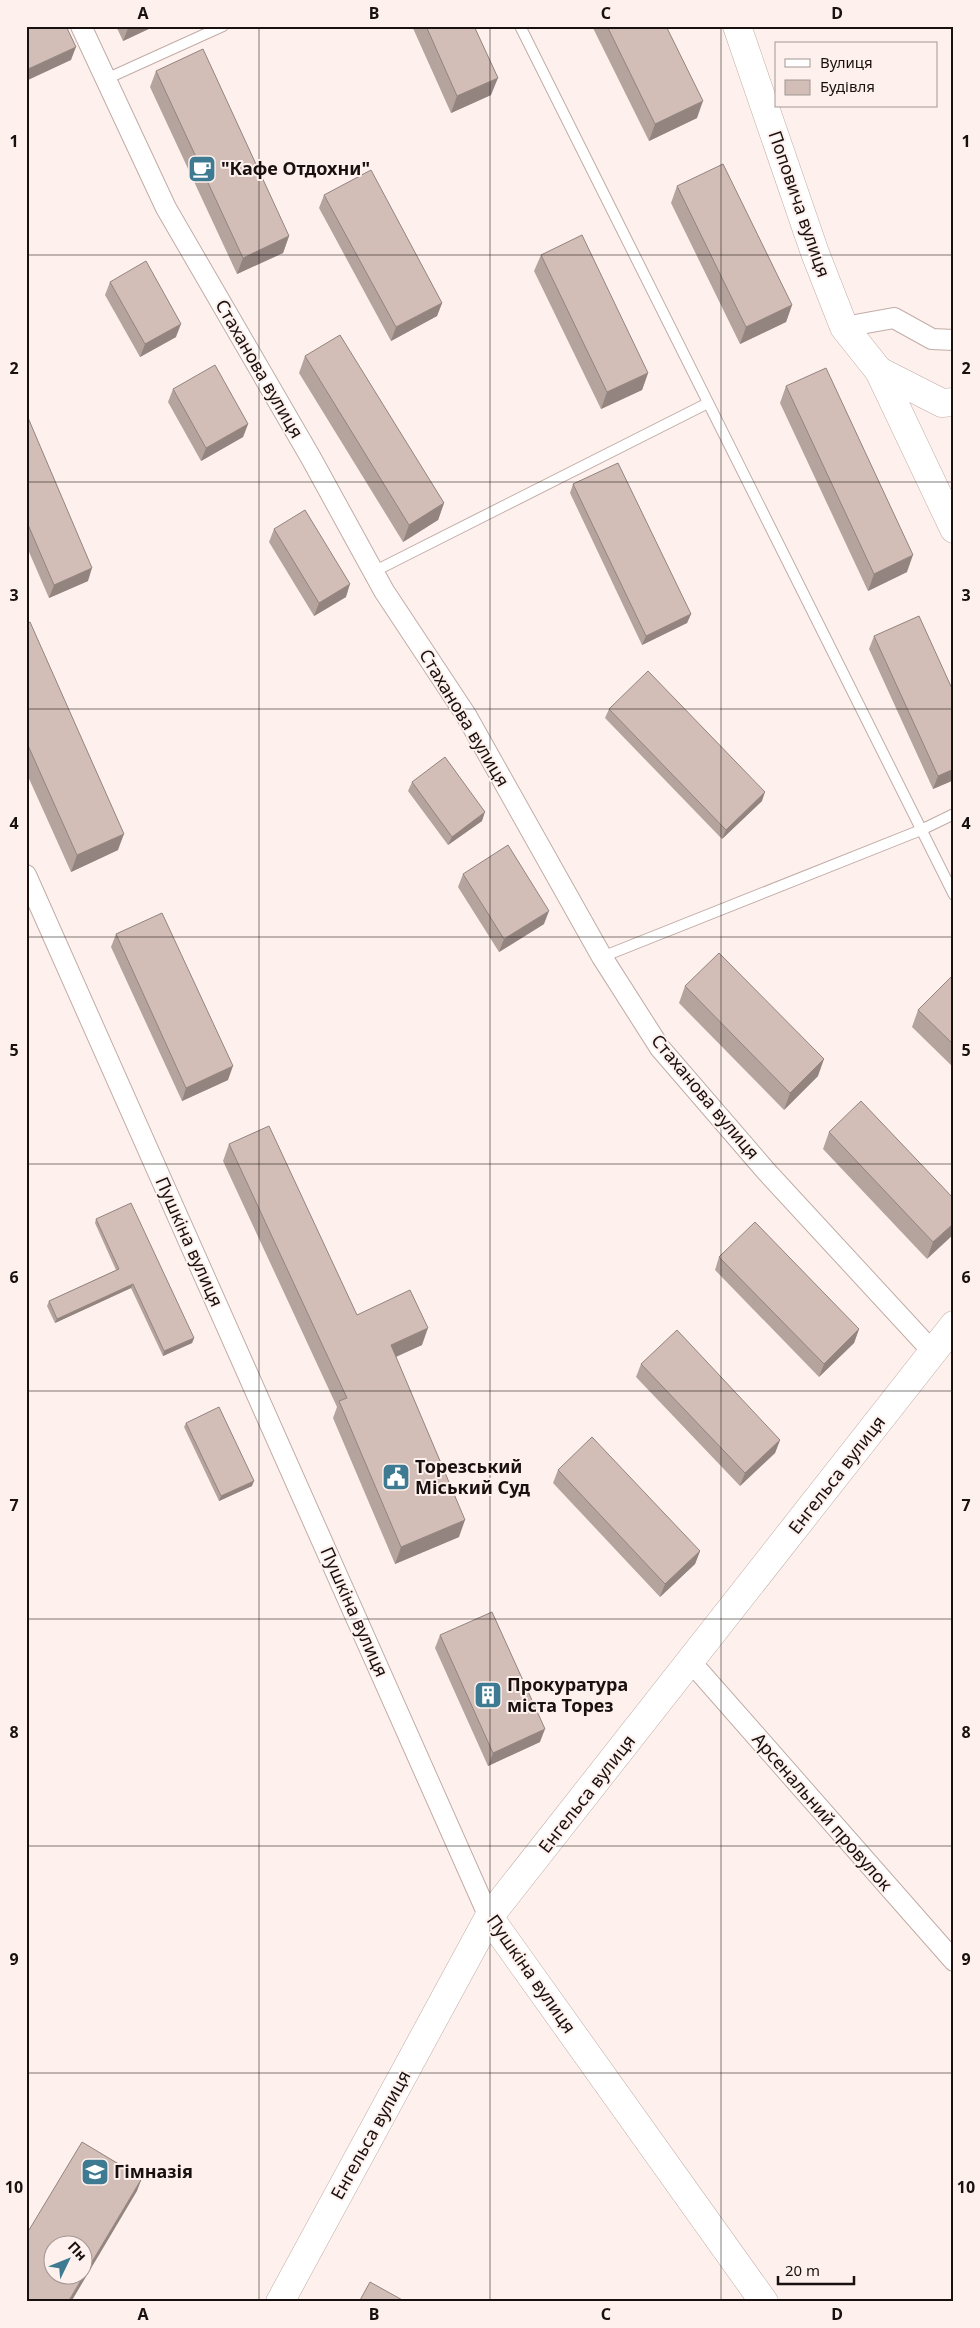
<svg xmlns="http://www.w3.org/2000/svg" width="980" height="2328" font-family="'Noto Sans',sans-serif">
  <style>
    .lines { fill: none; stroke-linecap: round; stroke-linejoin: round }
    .lane-casing { stroke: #c1aca6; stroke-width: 12 }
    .street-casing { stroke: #c1aca6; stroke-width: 22 }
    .secondary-casing { stroke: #c1aca6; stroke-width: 29 }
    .lane { stroke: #fff; stroke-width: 10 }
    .street { stroke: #fff; stroke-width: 20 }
    .secondary { stroke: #fff; stroke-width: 28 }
    .wall { fill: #b5a39d }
    .shaded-wall { fill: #938480 }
    .building { fill: #d2bdb7; stroke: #938480; fill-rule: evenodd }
    .grid { fill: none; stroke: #19110f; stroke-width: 1; stroke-opacity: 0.55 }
    .labels { text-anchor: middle; stroke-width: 4; stroke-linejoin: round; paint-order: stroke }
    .poi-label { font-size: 18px; font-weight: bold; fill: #19110f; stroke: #fef1ed; text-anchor: start }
    .street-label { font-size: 18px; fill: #19110f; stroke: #fef1ed }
    .neatline { fill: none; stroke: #19110f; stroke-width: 2 }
    .grid-label { font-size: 16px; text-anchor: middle; font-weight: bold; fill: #19110f }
  </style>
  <rect width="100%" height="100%" fill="#fef1ed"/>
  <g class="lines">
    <defs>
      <g id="lane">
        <polyline points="520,26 954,895"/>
        <polyline points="106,79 223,26"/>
        <polyline points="373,572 708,403"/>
        <polyline points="602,957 921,830 954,814"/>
      </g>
      <g id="street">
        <polyline points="81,26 166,208 311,458 384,591 466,715 602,957 660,1048 766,1171 933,1352"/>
        <polyline points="844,327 894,318 932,339 954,340"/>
        <polyline points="26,875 489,1917"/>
        <polyline points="691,1662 954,1961"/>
      </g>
      <g id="secondary">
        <polyline points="737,26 815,253 844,327 879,371 954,529"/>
        <polyline points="879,371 942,403 954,402"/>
        <polyline points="489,1917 764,2302"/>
        <polyline points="280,2302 489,1917 954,1325"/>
      </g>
    </defs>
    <use href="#lane" class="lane-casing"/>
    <use href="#street" class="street-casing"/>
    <use href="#secondary" class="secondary-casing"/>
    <use href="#lane" class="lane"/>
    <use href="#street" class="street"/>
    <use href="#secondary" class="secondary"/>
  </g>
  <g class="wall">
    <polygon points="116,26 155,26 123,41"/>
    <polygon points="412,26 474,26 491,95 451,113"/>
    <polygon points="592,26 666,26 697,118 649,141"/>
    <polygon points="156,71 289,236 283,253 237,274 150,87"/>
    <polygon points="677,186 792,305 786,322 740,344 671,203"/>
    <polygon points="324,195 442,303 437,316 391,341 319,208"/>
    <polygon points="541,255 648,373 642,390 601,409 534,271"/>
    <polygon points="110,282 176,337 140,357 105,295"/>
    <polygon points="305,356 444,503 438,520 403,542 299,373"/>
    <polygon points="786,386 907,572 868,591 780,403"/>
    <polygon points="173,389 248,424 243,437 201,461 168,402"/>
    <polygon points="26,413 88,581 49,598 26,545"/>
    <polygon points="573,484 691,614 687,623 642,645 570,493"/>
    <polygon points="274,529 346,597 314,616 269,542"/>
    <polygon points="26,624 118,850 71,872 26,772"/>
    <polygon points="874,636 954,693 954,780 933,789 869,649"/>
    <polygon points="609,709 762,801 722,839 605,718"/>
    <polygon points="412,782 482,821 448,845 408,791"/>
    <polygon points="463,874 544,924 499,952 458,887"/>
    <polygon points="116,934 228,1080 182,1101 111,947"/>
    <polygon points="954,979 954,1068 912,1027 918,1010"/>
    <polygon points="685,986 818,1076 784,1110 679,1003"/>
    <polygon points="829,1132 954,1199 927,1259 823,1149"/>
    <polygon points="229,1144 357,1315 422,1345 396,1357 459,1537 395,1564 333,1418 337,1407 223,1161"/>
    <polygon points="96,1219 194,1338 192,1343 163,1356 131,1288 55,1323 47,1306 49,1301 116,1270 95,1223"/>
    <polygon points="719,1257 859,1329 854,1343 819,1377 715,1270"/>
    <polygon points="641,1364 780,1440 775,1453 740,1486 636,1377"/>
    <polygon points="186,1423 252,1486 219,1501 184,1427"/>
    <polygon points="558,1470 700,1551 695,1564 660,1597 553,1483"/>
    <polygon points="440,1635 540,1742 488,1766 435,1648"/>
  </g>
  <g class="shaded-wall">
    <polygon points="129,26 155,26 123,41"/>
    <polygon points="76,47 71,60 26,81 26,70"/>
    <polygon points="498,78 491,95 451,113 457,96"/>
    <polygon points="703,101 697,118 649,141 655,124"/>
    <polygon points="289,236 283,253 237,274 243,258"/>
    <polygon points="442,303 437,316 391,341 396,327"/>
    <polygon points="792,305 786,322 740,344 746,327"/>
    <polygon points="181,324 176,337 140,357 145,344"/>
    <polygon points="648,373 642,390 601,409 607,392"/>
    <polygon points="248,424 243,437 201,461 206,448"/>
    <polygon points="444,503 438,520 403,542 409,525"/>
    <polygon points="913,555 907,572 868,591 874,574"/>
    <polygon points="92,568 88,581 49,598 54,585"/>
    <polygon points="350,584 346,597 314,616 319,603"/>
    <polygon points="691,614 687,623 642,645 646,636"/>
    <polygon points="954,769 954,780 933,789 938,776"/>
    <polygon points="765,792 762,801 722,839 726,830"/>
    <polygon points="485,812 482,821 448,845 452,837"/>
    <polygon points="124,834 118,850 71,872 77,855"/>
    <polygon points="549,911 544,924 499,952 504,939"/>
    <polygon points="824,1059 818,1076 784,1110 790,1093"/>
    <polygon points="233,1066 228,1080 182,1101 186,1088"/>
    <polygon points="954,1223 954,1234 927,1259 933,1242"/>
    <polygon points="133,1284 131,1288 55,1323 57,1319"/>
    <polygon points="428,1328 422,1345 384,1362 391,1345"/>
    <polygon points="859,1329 854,1343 819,1377 824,1364"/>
    <polygon points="194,1338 192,1343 163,1356 164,1351"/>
    <polygon points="780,1440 775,1453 740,1486 745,1473"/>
    <polygon points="254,1481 252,1486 219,1501 221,1496"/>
    <polygon points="465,1520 459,1537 395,1564 401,1547"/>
    <polygon points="700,1551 695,1564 660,1597 665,1584"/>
    <polygon points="545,1729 540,1742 488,1766 493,1753"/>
    <polygon points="142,2178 137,2191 71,2302 68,2302"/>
  </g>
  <g class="building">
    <polygon points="26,26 66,26 76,47 26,70"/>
    <polygon points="426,26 474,26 498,78 457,96"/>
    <polygon points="607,26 666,26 703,101 655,124"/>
    <polygon points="203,49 289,236 243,258 156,71"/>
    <polygon points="723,164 792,305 746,327 677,186"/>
    <polygon points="371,170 442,303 396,327 324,195"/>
    <polygon points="582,235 648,373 607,392 541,255"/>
    <polygon points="146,261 181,324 145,344 110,282"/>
    <polygon points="340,335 444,503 409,525 305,356"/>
    <polygon points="215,365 248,424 206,448 173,389"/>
    <polygon points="826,368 913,555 874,574 786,386"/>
    <polygon points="26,413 92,568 54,585 26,520"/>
    <polygon points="618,463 691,614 646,636 573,484"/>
    <polygon points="305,510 350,584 319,603 274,529"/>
    <polygon points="919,616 954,693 954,769 938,776 874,636"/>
    <polygon points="30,622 124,834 77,855 26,741 26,624"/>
    <polygon points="648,671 765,792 726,830 609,709"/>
    <polygon points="445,757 485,812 452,837 412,782"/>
    <polygon points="508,845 549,911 504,939 463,874"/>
    <polygon points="162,913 233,1066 186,1088 116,934"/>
    <polygon points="719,953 824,1059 790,1093 685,986"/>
    <polygon points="951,977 954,979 954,1045 918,1010"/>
    <polygon points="861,1101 954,1199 954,1223 933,1242 829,1132"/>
    <polygon points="269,1126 357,1315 410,1290 428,1328 391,1345 465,1520 401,1547 339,1401 347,1398 229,1144"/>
    <polygon points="131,1203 194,1338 164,1351 133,1284 57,1319 49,1301 119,1269 96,1219"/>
    <polygon points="755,1222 859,1329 824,1364 719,1257"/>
    <polygon points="677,1330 780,1440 745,1473 641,1364"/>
    <polygon points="219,1407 254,1481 221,1496 186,1423"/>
    <polygon points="592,1437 700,1551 665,1584 558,1470"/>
    <polygon points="492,1612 545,1729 493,1753 440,1635"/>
    <path d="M82 2142 142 2178 68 2302H26V2235ZM52 2246H82V2276H52Z"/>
    <polygon points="370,2282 406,2302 359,2302"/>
  </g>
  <path class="grid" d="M259 26V2302M490 26V2302M721 26V2302M26 255H954M26 482H954M26 709H954M26 937H954M26 1164H954M26 1391H954M26 1619H954M26 1846H954M26 2073H954"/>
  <defs>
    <symbol id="cafe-square" viewBox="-11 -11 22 22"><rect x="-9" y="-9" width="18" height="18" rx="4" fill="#3e7a91" stroke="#fef1ed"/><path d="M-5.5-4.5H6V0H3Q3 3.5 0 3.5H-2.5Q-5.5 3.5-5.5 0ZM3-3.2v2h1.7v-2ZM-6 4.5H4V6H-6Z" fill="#fff"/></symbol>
    <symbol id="civic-square" viewBox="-11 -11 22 22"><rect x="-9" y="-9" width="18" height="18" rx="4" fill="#3e7a91" stroke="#fef1ed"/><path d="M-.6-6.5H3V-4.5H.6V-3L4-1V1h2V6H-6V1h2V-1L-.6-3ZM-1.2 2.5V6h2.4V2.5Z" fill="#fff"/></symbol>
    <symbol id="building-square" viewBox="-11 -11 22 22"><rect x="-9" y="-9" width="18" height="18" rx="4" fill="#3e7a91" stroke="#fef1ed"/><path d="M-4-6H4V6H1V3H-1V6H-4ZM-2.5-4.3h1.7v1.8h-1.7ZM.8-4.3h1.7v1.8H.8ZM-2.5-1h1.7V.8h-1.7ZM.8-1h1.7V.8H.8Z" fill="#fff"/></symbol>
    <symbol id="school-square" viewBox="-11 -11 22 22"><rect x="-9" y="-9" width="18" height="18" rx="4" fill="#3e7a91" stroke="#fef1ed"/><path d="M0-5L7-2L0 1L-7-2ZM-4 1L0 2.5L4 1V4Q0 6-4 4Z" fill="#fff"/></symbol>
  </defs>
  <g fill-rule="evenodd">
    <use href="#cafe-square" x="186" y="153" width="32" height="32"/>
    <use href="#civic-square" x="380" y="1461" width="32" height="32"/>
    <use href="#building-square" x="472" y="1679" width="32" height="32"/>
    <use href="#school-square" x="79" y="2156" width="32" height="32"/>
  </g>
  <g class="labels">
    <g class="poi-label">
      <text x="221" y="175">"Кафе Отдохни"</text>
      <text x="415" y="1473">Торезський<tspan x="415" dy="21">Міський Суд</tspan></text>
      <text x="507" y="1691">Прокуратура<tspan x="507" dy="21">міста Торез</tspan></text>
      <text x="114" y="2178">Гімназія</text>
    </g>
    <g class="street-label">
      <text transform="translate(799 204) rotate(71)" y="6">Поповича вулиця</text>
      <text transform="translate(259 369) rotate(60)" y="6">Стаханова вулиця</text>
      <text transform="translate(464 718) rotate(59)" y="6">Стаханова вулиця</text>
      <text transform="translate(705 1097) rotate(50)" y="6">Стаханова вулиця</text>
      <text transform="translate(189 1242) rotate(66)" y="6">Пушкіна вулиця</text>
      <text transform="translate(837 1475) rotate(-52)" y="6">Енгельса вулиця</text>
      <text transform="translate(354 1612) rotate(66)" y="6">Пушкіна вулиця</text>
      <text transform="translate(587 1794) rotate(-52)" y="6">Енгельса вулиця</text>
      <text transform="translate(822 1812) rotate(49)" y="6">Арсенальний провулок</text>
      <text transform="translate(531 1974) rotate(55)" y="6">Пушкіна вулиця</text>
      <text transform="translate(371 2135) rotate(-61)" y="6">Енгельса вулиця</text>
    </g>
  </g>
  <rect width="980" height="2328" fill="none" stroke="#fef1ed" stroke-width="55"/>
  <rect x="775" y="42" width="162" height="65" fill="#fef1ed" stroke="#a29794"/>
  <rect x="785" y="59" width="25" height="8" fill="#ffffff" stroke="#a29794"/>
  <text x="820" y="68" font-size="15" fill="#19110f">Вулиця</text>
  <rect x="785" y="80" width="25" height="15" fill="#d2bdb7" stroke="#a29794"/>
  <text x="820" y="92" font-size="15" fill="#19110f">Будівля</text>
  <g transform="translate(68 2260) rotate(47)"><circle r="24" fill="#fef1ed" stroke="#a29794"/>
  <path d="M0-4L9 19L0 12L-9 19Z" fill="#3e7a91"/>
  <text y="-8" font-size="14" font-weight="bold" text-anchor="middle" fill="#19110f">Пн</text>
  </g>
  <path d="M778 2276v8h76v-8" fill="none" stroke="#19110f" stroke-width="2.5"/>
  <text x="785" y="2276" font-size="15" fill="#19110f" stroke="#fef1ed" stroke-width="4" paint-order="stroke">20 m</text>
  <rect x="28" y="28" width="924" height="2272" class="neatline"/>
  <g class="grid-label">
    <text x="143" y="19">A</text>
    <text x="374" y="19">B</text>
    <text x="606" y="19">C</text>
    <text x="837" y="19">D</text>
    <text x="14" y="147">1</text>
    <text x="966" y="147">1</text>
    <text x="14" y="374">2</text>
    <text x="966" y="374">2</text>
    <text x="14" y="601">3</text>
    <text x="966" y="601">3</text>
    <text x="14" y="829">4</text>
    <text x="966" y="829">4</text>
    <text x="14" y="1056">5</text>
    <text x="966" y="1056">5</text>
    <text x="14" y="1283">6</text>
    <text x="966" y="1283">6</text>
    <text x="14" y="1511">7</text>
    <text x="966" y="1511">7</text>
    <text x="14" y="1738">8</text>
    <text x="966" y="1738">8</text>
    <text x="14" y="1965">9</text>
    <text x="966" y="1965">9</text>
    <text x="14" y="2193">10</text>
    <text x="966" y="2193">10</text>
    <text x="143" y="2320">A</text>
    <text x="374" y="2320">B</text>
    <text x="606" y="2320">C</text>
    <text x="837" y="2320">D</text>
  </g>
</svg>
